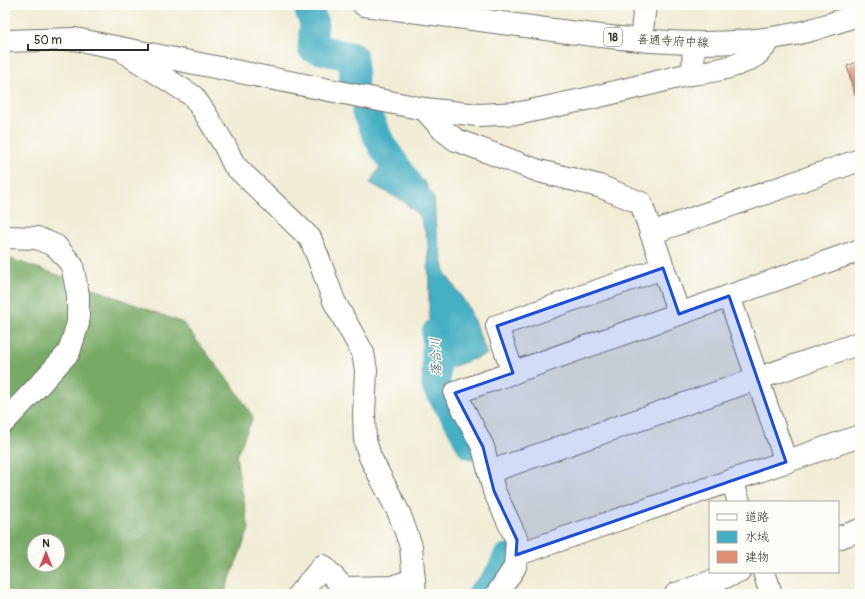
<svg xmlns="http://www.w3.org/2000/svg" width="865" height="599" font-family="Pangolin,'Klee One',sans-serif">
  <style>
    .forest { fill: #78aa66; stroke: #526a48; fill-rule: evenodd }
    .water { fill: #45afc3; stroke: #386d77 }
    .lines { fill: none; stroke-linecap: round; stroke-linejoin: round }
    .river { stroke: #45afc3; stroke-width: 29 }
    .building { fill: #de8e72 }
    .minor-casing { stroke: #706f66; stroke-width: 24 }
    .major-casing { stroke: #706f66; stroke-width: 24 }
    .minor { stroke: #fff; stroke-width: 22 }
    .major { stroke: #fff; stroke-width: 22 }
    .marked { fill: #1d4ed8; fill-opacity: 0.2; stroke: #1d4ed8; stroke-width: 3; stroke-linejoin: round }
    .labels { text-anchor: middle; stroke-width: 3; stroke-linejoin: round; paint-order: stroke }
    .shield { fill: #fdfcf7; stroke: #6a6a68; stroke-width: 1 }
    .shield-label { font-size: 11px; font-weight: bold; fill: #2b2b2b }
    .street-label { font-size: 12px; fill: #2b2b2b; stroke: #fdfcf7 }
    .water-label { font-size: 13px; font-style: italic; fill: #356068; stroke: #fdfcf7 }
  </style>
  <rect width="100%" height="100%" fill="#fdfcf7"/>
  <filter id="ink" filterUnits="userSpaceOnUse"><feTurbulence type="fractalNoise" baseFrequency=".025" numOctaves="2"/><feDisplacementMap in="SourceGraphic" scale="8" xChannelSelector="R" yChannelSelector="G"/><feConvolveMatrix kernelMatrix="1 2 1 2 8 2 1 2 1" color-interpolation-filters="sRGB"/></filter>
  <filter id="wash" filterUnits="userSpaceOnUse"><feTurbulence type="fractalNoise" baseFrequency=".012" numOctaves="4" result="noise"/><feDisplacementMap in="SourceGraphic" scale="16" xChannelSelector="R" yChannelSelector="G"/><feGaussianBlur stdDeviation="0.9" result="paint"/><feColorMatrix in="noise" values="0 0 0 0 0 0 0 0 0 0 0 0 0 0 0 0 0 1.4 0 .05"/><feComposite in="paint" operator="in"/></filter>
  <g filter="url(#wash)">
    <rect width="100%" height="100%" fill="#f0ecd5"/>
    <path class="forest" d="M5 257 58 275 183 323 235 389 253 417 236 457 249 529 224 594H5ZM34 541H58V565H34Z"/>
    <polygon class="water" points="392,147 409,176 424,181 434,198 436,230 445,273 469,308 487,354 433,374 430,361 428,241 420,216 403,201 370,183"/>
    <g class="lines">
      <g class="river">
        <polyline points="309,10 314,23 312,48 353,57 354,82"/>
        <polyline points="366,112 382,146 405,179 410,188"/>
        <polyline points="436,333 436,386 459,422 471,445"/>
        <path d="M482 594C494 585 502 571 507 558"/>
      </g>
    </g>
    <g id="blocks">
      <polygon class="building" points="860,61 860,93 856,95 847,66"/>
    </g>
  </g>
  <g filter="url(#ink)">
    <use href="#blocks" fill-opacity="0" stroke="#706f66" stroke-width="1"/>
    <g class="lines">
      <defs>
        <g id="minor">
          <polyline points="641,40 645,5"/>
          <polyline points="5,41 75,39 424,109 478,115 521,113 591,98 690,74 693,69 694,43"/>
          <polyline points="127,54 193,96 205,113 225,146 234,165 310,238 318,257 334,301 363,353 366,370 364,415 365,440 370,457 399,513 411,546 415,594"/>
          <path d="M690 74C710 72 738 67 755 56 761 52 767 43 772 38"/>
          <polyline points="424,109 442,129 456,140 539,171 599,186 641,203 679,314"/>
          <polyline points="651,233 860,160"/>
          <polyline points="5,237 37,238 56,246 72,265 78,295 78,323 69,352 41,383 5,421"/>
          <polyline points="729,296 786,462"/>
          <polyline points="513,373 497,326 663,268"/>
          <polyline points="489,472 860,343"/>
          <polyline points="732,481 739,502"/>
          <polyline points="838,538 860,530"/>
          <polyline points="516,555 860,436"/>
          <polyline points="764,572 771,594"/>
          <polyline points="299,594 323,566 344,588 393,587 414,579"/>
          <polyline points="497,594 515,567 517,540 494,491 483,447 455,393 860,250"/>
          <polyline points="676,594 739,572"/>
        </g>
        <path id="major" d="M364 5C427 13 490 21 553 30 617 38 681 47 746 41 767 39 790 36 811 30 827 25 844 20 860 14"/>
      </defs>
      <use href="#minor" class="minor-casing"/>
      <use href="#major" class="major-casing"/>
      <use href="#minor" class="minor"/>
      <use href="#major" class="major"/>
    </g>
  </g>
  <path class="marked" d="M663 268 679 314 729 296 786 462 516 555 517 540 494 491 483 447 455 393 513 373 497 326Z"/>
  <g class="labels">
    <rect class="shield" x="604" y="28" width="18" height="18" rx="3"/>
    <g class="shield-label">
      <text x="613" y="41">18</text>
    </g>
    <g class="street-label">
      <text transform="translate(673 41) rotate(3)" y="4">善通寺府中線</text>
    </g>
    <g class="water-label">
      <text transform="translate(435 357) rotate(-92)" y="5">落合川</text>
    </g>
  </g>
  <rect width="865" height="599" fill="none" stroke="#fdfcf7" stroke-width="20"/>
  <rect x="709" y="501" width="130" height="72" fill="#fdfcf7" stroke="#a9a8a5"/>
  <rect x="717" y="514" width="20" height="6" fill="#ffffff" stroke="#a9a8a5"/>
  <text x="745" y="521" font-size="12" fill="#2b2b2b">道路</text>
  <rect x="717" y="531" width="20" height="12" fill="#45afc3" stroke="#a9a8a5"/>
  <text x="745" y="541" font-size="12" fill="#2b2b2b">水域</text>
  <rect x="717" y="551" width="20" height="12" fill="#de8e72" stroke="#a9a8a5"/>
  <text x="745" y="561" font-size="12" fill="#2b2b2b">建物</text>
  <g transform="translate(46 553)"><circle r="19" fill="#fdfcf7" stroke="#a9a8a5"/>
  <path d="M0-3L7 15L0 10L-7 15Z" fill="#d1495b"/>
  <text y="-6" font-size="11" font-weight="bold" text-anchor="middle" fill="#2b2b2b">N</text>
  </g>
  <path d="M28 44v6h120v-6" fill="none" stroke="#2b2b2b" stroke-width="2"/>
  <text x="34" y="44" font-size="12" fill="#2b2b2b" stroke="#fdfcf7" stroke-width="3" paint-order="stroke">50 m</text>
</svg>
